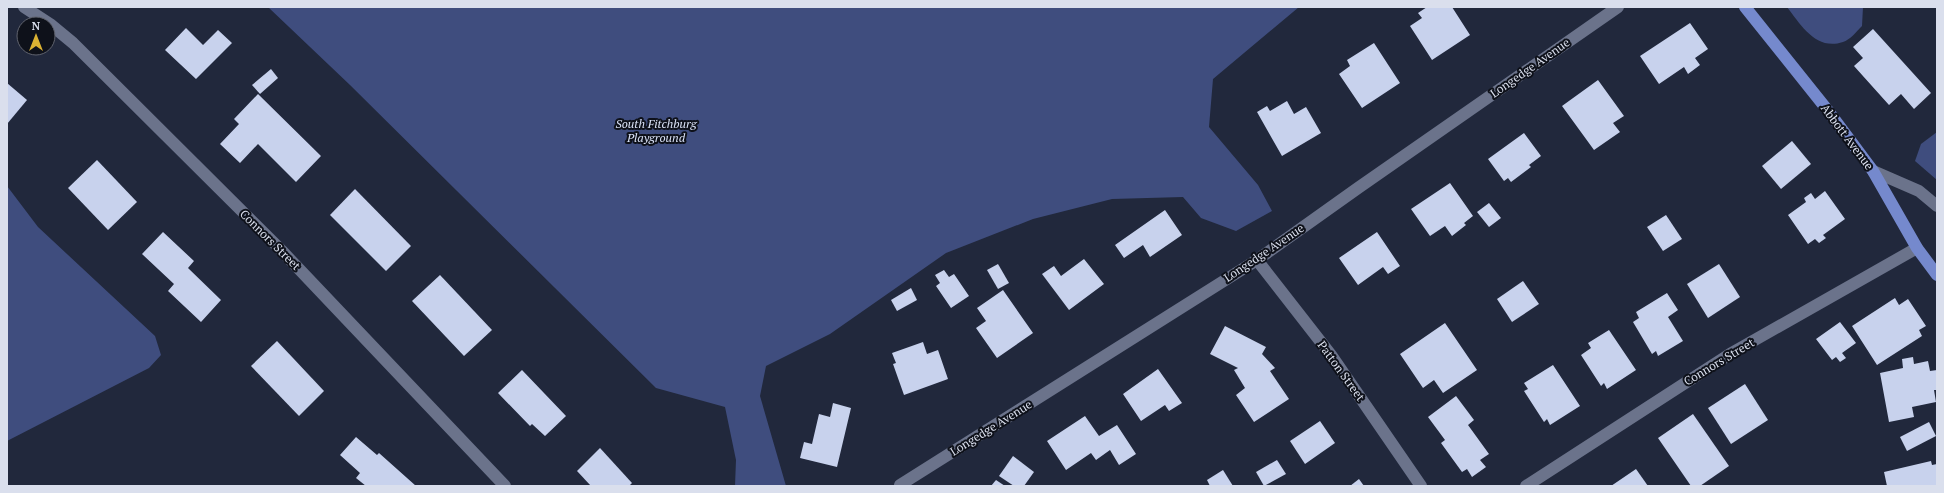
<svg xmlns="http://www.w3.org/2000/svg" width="1944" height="493" font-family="'PT Serif',serif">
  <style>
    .green { fill: #3f4d7e }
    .building { fill: #c8d2ed }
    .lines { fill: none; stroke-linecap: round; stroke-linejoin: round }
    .minor { stroke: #6b738b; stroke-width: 12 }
    .major { stroke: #7589cd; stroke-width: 12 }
    .labels { text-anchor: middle; stroke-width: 4; stroke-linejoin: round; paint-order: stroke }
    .street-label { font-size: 12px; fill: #dadfed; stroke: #0e111a }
    .park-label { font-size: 12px; font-style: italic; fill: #dae2f7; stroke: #0e111a }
  </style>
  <rect width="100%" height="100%" fill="#21283c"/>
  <g class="green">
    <polygon points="268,7 1299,7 1213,79 1209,127 1258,185 1272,211 1236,231 1201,218 1183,197 1112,199 1033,219 946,253 830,334 766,366 760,396 786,486 735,486 736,460 725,407 656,388 350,85"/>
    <path d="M1787 7H1863L1862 26C1857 31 1850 40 1843 42 1816 51 1801 25 1787 7Z"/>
    <polygon points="1937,132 1937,180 1915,161 1921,144"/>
    <polygon points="7,186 38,227 155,336 161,355 149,368 7,441"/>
  </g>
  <g class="building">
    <polygon points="1427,7 1452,7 1470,35 1432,60 1410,26 1422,18 1418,13"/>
    <polygon points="1690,23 1708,49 1695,58 1700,65 1688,74 1684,67 1659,84 1640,56"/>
    <polygon points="186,28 203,45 218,30 232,43 196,79 165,50"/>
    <polygon points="1873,29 1931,93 1914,109 1901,94 1889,105 1854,66 1863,58 1853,47"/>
    <polygon points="1374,43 1400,83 1362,108 1339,74 1350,66 1347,60"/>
    <polygon points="271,69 278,78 260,94 252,85"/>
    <polygon points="1598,80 1624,116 1613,123 1620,132 1594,150 1562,106"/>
    <polygon points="7,83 27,100 7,124"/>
    <polygon points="258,94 321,156 296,182 258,144 240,163 220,144 239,124 234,119"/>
    <polygon points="1287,101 1294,114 1306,107 1321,133 1282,156 1257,112 1267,106 1270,111"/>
    <polygon points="1524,133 1541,156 1529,165 1531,167 1511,182 1508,178 1504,181 1488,159"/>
    <polygon points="1792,141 1811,164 1781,189 1762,166"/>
    <polygon points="97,160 137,202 108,230 68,188"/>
    <polygon points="1450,183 1473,216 1464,223 1466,225 1452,236 1445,226 1430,236 1411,209"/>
    <polygon points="355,189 411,246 386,271 330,215"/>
    <polygon points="1825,191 1845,219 1823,235 1826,238 1819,243 1815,239 1808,244 1788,215 1806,202 1804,198 1811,193 1815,199"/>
    <polygon points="1489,203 1501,218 1489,227 1477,212"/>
    <polygon points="1165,210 1182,235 1150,257 1143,245 1124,258 1115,245"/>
    <polygon points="1666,215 1682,239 1663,251 1647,227"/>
    <polygon points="163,232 194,261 188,268 221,300 201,322 168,291 174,284 142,254"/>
    <polygon points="1377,232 1400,266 1388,274 1383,267 1358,285 1339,258"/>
    <polygon points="1084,259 1104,284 1069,310 1042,274 1054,266 1061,276"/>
    <polygon points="998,264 1009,283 998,289 987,270"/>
    <polygon points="1719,264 1740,297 1708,318 1687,284"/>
    <polygon points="944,270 949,277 954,274 969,296 951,308 936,286 940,283 935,275"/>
    <polygon points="440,275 492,330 464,356 412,301"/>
    <polygon points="1523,281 1539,304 1512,322 1497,299"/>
    <polygon points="911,288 917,300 897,311 891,300"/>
    <polygon points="1003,290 1033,333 997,358 976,328 986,321 977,308"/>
    <polygon points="1667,293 1678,310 1668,317 1683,341 1658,356 1656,351 1652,354 1633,322 1639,318 1636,312"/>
    <polygon points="1895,298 1899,305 1908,299 1926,326 1919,330 1922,336 1877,365 1852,326"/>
    <polygon points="1840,322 1856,343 1842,353 1846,358 1840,362 1836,357 1832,360 1816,339"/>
    <polygon points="1445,323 1477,370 1443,393 1434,380 1423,388 1400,354"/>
    <polygon points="1225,326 1266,347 1262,354 1275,368 1270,371 1289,399 1254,422 1236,395 1245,388 1234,370 1238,368 1210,354"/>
    <polygon points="1609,330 1636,370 1607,389 1604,383 1601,386 1581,355 1591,348 1588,343"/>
    <polygon points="277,341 324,391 299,416 251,366"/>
    <polygon points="923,342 927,354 938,350 948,379 904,395 893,364 896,363 892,353"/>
    <polygon points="1913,357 1914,364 1928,361 1930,371 1937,370 1937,390 1934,390 1936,402 1912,407 1914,417 1889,422 1880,373 1903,368 1902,359"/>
    <polygon points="1553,365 1580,406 1550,425 1547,419 1544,422 1524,391 1528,389 1524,383"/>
    <polygon points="1158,369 1182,403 1169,411 1165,405 1141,421 1123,394"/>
    <polygon points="522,370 566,416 545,436 532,424 530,426 498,393"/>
    <polygon points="1745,384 1768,420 1731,444 1708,408"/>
    <polygon points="1456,396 1474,420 1468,425 1489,454 1480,460 1486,467 1472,477 1467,469 1462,472 1441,443 1445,440 1428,417"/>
    <polygon points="833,403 851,408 837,467 800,458 804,442 812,444 819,414 830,417"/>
    <polygon points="1693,414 1729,466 1700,486 1691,486 1658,438"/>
    <polygon points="1085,416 1099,436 1117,425 1136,454 1119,465 1110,450 1096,460 1091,453 1066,470 1047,441"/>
    <polygon points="1320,421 1335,443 1305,464 1290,441"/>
    <polygon points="1929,422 1936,436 1907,451 1900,437"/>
    <polygon points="356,437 377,455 379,453 416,486 366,486 356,478 360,473 340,455"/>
    <polygon points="600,448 632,483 629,486 591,486 577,471"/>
    <polygon points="1013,456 1034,472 1024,486 1014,486 999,476"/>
    <polygon points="1277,460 1286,474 1264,486 1256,472"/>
    <polygon points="1931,461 1932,465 1937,464 1937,486 1887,486 1884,472"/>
    <polygon points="1636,469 1648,486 1611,486"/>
    <polygon points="1223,470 1233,486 1210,486 1207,480"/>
    <polygon points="1359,479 1364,486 1350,486"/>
    <polygon points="996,480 1005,486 991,486"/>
  </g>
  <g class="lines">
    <g class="minor">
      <polyline points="24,7 50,24 73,43 282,251 505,486"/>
      <polyline points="1873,171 1919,191 1937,206"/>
      <polyline points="1257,260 1331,355 1421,486"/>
      <polyline points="900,485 1257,260 1358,188 1618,7"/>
      <polyline points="1526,486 1730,354 1917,248"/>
    </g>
    <polyline class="major" points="1745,7 1829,112 1873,171 1917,248 1937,275"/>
  </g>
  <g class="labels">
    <g class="street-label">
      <text transform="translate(1530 68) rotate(-35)" y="4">Longedge Avenue</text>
      <text transform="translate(1847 137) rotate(53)" y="4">Abbott Avenue</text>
      <text transform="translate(270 240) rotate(45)" y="4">Connors Street</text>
      <text transform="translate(1264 253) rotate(-34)" y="4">Longedge Avenue</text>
      <text transform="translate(1719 362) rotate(-31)" y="4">Connors Street</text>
      <text transform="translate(1341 371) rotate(54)" y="4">Patton Street</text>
      <text transform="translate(991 428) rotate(-32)" y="4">Longedge Avenue</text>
    </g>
    <g class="park-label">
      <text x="656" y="128">South Fitchburg<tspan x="656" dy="14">Playground</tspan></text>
    </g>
  </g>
  <rect width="1944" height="493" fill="none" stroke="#dadfed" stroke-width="16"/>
  <g transform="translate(36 36)"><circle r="19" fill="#0e111a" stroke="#60636e"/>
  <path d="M0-3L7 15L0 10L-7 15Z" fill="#dbb233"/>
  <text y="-6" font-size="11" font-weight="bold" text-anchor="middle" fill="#dadfed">N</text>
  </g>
</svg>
